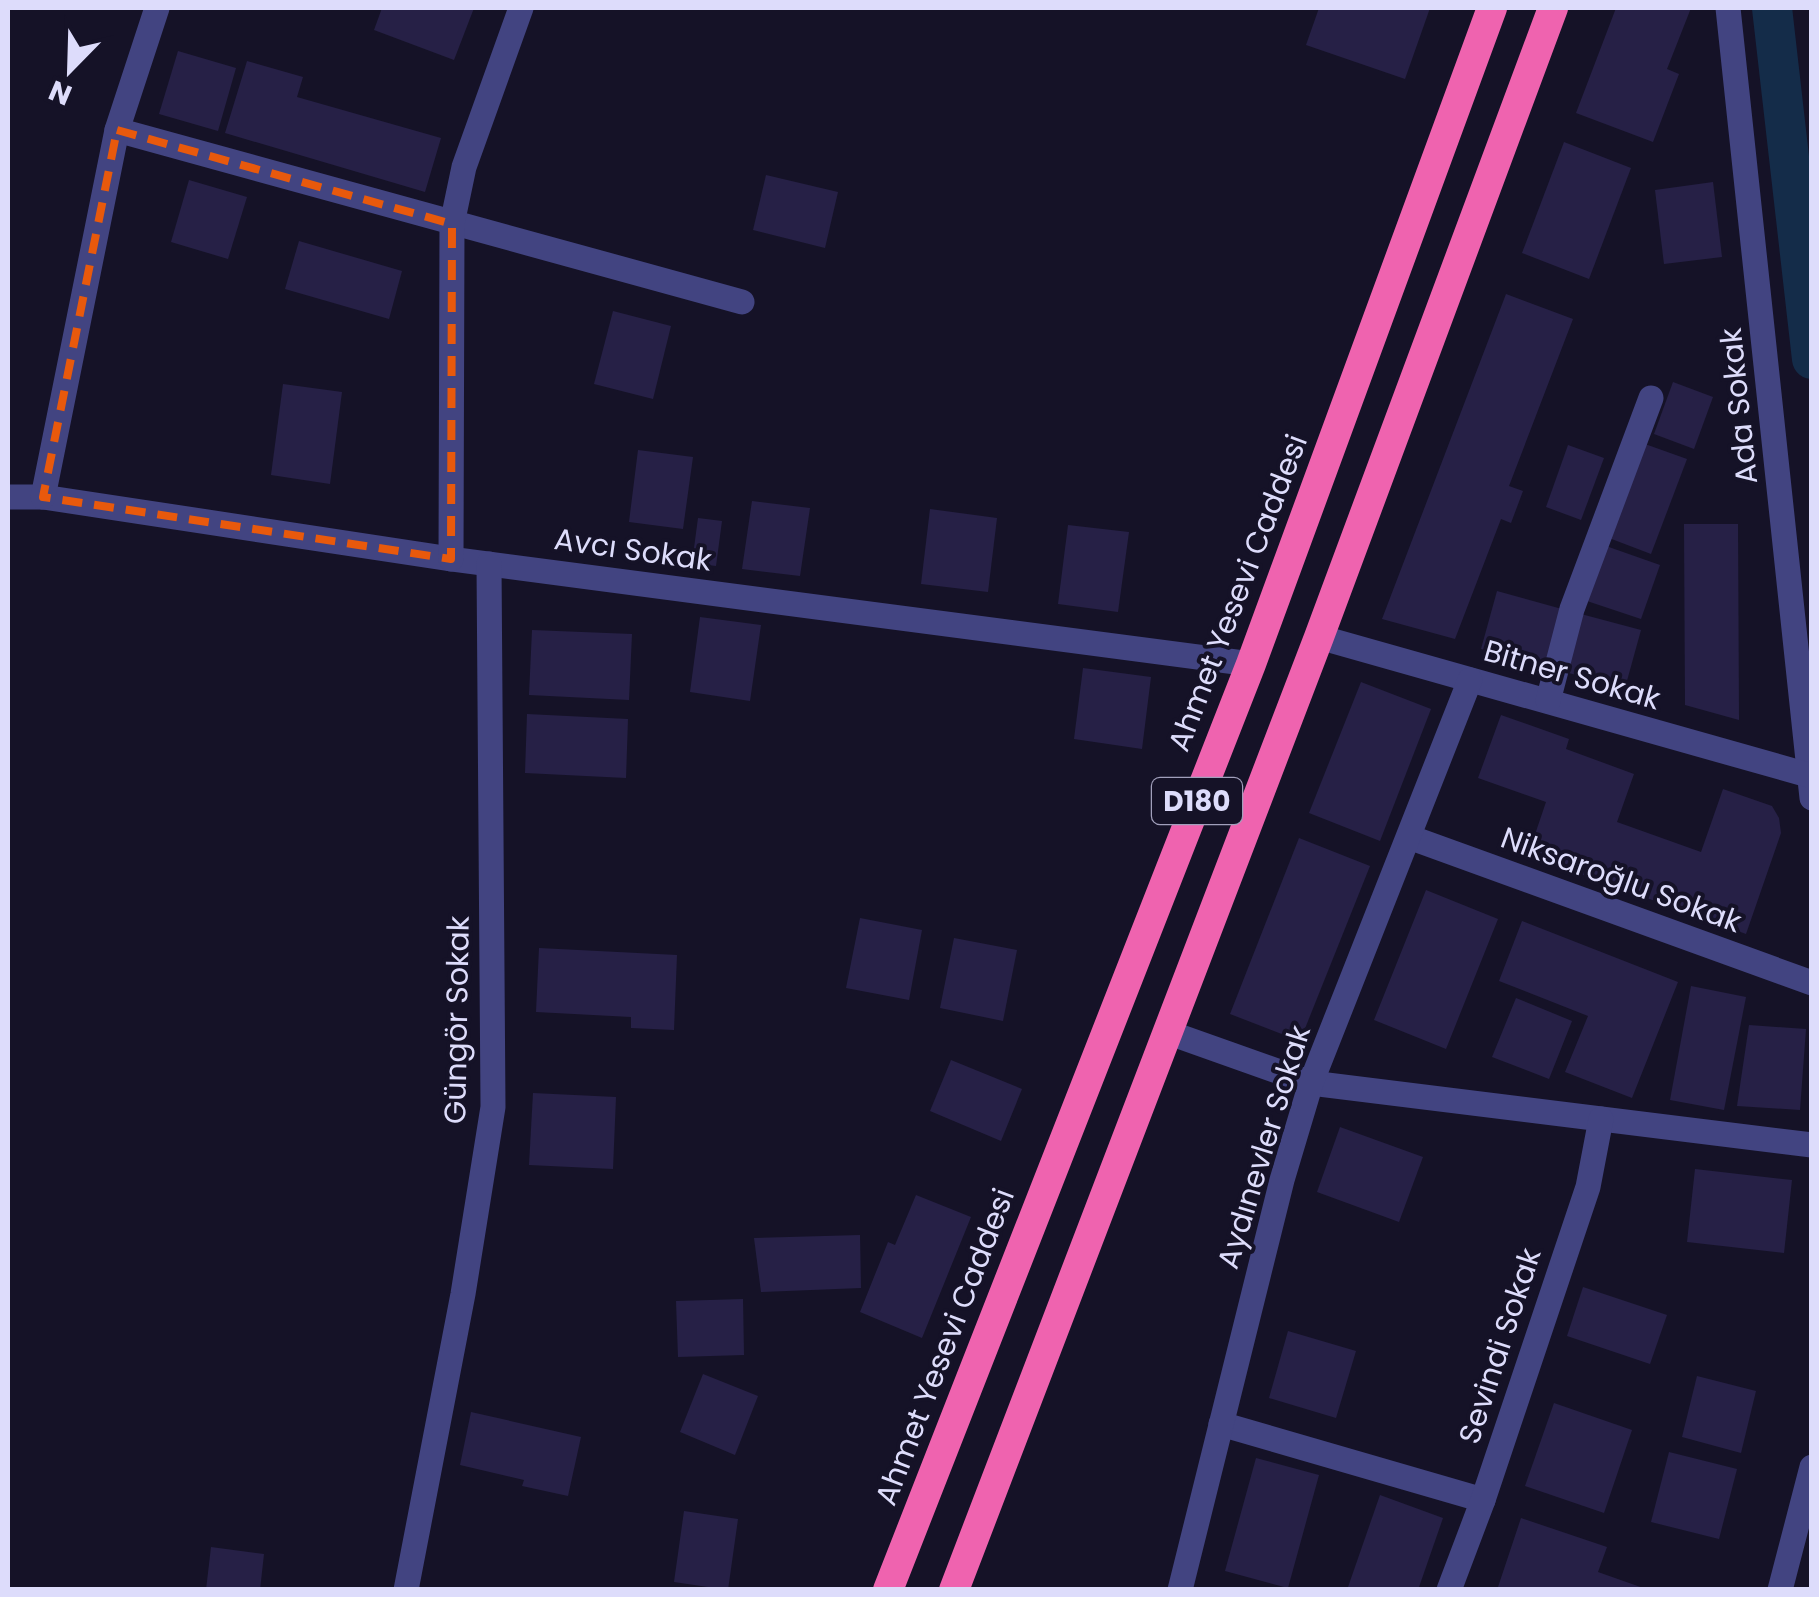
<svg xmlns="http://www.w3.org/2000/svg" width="1819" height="1597" font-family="Poppins,sans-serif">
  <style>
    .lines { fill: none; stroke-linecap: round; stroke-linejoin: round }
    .canal { stroke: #142c49; stroke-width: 40 }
    .building { fill: #262046 }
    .minor { stroke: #424481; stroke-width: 25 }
    .highway { stroke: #ef63af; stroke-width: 30 }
    .marked { fill: none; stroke: #e8590c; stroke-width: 8; stroke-dasharray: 20 12; stroke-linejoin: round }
    .labels { text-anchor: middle; stroke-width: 8; stroke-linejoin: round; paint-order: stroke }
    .shield { fill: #151227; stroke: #a19fbb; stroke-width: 2.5 }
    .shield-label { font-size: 28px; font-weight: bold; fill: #dddcfb }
    .street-label { font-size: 30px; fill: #dddcfb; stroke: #151227 }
  </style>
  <rect width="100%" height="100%" fill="#151227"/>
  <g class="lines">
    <polyline class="canal" points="1772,8 1812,359"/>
  </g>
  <g class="building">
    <polygon points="382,8 474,8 454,60 374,30"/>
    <polygon points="1319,8 1430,8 1405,79 1306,45"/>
    <polygon points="1616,8 1691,8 1667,69 1679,74 1653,142 1576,113"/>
    <polygon points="178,51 236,68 218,131 159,114"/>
    <polygon points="247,61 303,77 297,97 441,138 425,192 225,133"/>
    <polygon points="1564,142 1631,168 1589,279 1522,253"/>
    <polygon points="766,175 838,192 825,248 753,230"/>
    <polygon points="189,180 247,197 228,259 171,242"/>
    <polygon points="1713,182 1722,257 1664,264 1655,190"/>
    <polygon points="299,241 402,271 389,319 285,289"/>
    <polygon points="1506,294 1573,319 1509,486 1523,491 1511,523 1501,519 1455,639 1382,619"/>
    <polygon points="613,311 671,326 653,399 594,384"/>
    <polygon points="1673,382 1713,397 1694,449 1654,434"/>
    <polygon points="283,384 342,392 330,484 271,475"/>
    <polygon points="1645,444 1687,459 1651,554 1609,538"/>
    <polygon points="1568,445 1604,458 1581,520 1546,507"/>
    <polygon points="638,450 693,457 683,529 629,522"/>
    <polygon points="752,501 810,508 800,576 742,569"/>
    <polygon points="930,509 997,518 988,592 921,584"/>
    <polygon points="698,518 722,521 716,566 692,563"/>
    <polygon points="1684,524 1738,524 1739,720 1685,705"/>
    <polygon points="1068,525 1129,532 1118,612 1058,604"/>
    <polygon points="1606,546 1660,565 1641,619 1587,601"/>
    <polygon points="1497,591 1562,609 1547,667 1481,649"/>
    <polygon points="1581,614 1641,630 1625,688 1565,672"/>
    <polygon points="700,617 761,625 750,701 690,692"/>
    <polygon points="532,630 632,634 629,700 529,695"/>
    <polygon points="1083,668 1151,677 1142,749 1074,739"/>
    <polygon points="1361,682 1431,709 1380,841 1309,813"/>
    <polygon points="527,714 628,719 626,778 525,773"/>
    <polygon points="1501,715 1569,739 1566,749 1634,774 1617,822 1701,852 1723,789 1772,806 1779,818 1781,833 1746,934 1528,855 1546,802 1478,778"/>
    <polygon points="1299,838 1370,866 1300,1041 1230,1014"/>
    <polygon points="1426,890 1498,919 1446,1049 1374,1020"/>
    <polygon points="860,918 922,930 909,1000 846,988"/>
    <polygon points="1522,921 1678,982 1632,1098 1565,1072 1588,1016 1499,981"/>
    <polygon points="954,938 1017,950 1003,1021 940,1008"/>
    <polygon points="539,948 677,955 674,1030 631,1028 631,1017 536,1012"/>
    <polygon points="1691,986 1746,997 1724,1110 1670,1100"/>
    <polygon points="1516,998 1572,1021 1549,1079 1492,1057"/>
    <polygon points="1749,1025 1806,1029 1800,1110 1737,1106"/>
    <polygon points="951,1060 1022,1089 1001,1141 930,1111"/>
    <polygon points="533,1093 616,1097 613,1169 529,1165"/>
    <polygon points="1340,1127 1423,1157 1399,1222 1317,1192"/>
    <polygon points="1695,1169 1792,1180 1784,1253 1687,1242"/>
    <polygon points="916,1195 971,1217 922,1338 860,1312 888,1242 895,1245"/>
    <polygon points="860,1235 861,1288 761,1292 754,1238"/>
    <polygon points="1583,1287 1667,1315 1650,1364 1567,1336"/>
    <polygon points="743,1299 744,1355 678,1357 676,1301"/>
    <polygon points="1288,1331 1356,1351 1336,1418 1269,1398"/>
    <polygon points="703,1374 758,1396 735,1455 680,1432"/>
    <polygon points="1697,1376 1756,1391 1741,1453 1682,1437"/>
    <polygon points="1554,1403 1632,1430 1604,1513 1525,1486"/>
    <polygon points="471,1412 581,1437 568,1496 522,1486 524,1480 460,1465"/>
    <polygon points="1669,1452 1737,1469 1719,1539 1651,1522"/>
    <polygon points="1256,1458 1319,1475 1288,1588 1225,1571"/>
    <polygon points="1380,1495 1443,1518 1418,1590 1347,1590"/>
    <polygon points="684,1511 738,1519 728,1590 674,1582"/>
    <polygon points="1521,1518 1607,1547 1598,1572 1649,1590 1497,1590"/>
    <polygon points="211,1547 264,1554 260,1590 206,1590"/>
  </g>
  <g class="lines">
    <g class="minor">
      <polyline points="1728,8 1812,798"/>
      <polyline points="117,130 742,302"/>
      <polyline points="8,497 43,497 451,559 1251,664"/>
      <polyline points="43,497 117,130 157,8"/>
      <polyline points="451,559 452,224 464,167 521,8"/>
      <polyline points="1319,637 1808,775"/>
      <polyline points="1548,701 1572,609 1651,398"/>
      <polyline points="1409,837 1812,983"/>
      <polyline points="1167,1032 1311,1083 1812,1145"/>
      <polyline points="1221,1424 1483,1500"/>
      <polyline points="406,1590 463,1294 493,1107 489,564"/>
      <polyline points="1180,1590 1282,1180 1311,1083 1470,680"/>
      <polyline points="1449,1590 1483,1500 1588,1187 1601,1119"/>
      <polyline points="1780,1590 1812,1467"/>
    </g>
    <g class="highway">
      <polyline points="888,1590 1251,664 1492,8"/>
      <polyline points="954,1590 1319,637 1553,8"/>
    </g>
  </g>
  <path class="marked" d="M117 130 452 224 451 559 43 497Z"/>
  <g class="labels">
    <rect class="shield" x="1152" y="778" width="90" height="46" rx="8"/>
    <g class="shield-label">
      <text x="1197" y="811">D180</text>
    </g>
    <g class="street-label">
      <text transform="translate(1739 406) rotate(-96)" y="10">Ada Sokak</text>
      <text transform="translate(633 550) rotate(8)" y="10">Avcı Sokak</text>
      <text transform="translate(1238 593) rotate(-69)" y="10">Ahmet Yesevi Caddesi</text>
      <text transform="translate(1572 675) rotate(16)" y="10">Bitner Sokak</text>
      <text transform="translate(1621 880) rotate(20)" y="10">Niksaroğlu Sokak</text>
      <text transform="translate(457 1020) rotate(-89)" y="10">Güngör Sokak</text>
      <text transform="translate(1264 1147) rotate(-73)" y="10">Aydınevler Sokak</text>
      <text transform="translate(1500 1346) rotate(-72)" y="10">Sevindi Sokak</text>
      <text transform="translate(945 1347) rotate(-69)" y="10">Ahmet Yesevi Caddesi</text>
    </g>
  </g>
  <rect width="1819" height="1597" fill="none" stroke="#dddcfb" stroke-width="20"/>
  <g transform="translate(70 70) rotate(203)" stroke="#151227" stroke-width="8" paint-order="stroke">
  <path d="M0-8L18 38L0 25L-18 38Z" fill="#dddcfb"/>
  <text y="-15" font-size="28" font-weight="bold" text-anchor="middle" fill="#dddcfb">N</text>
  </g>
</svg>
